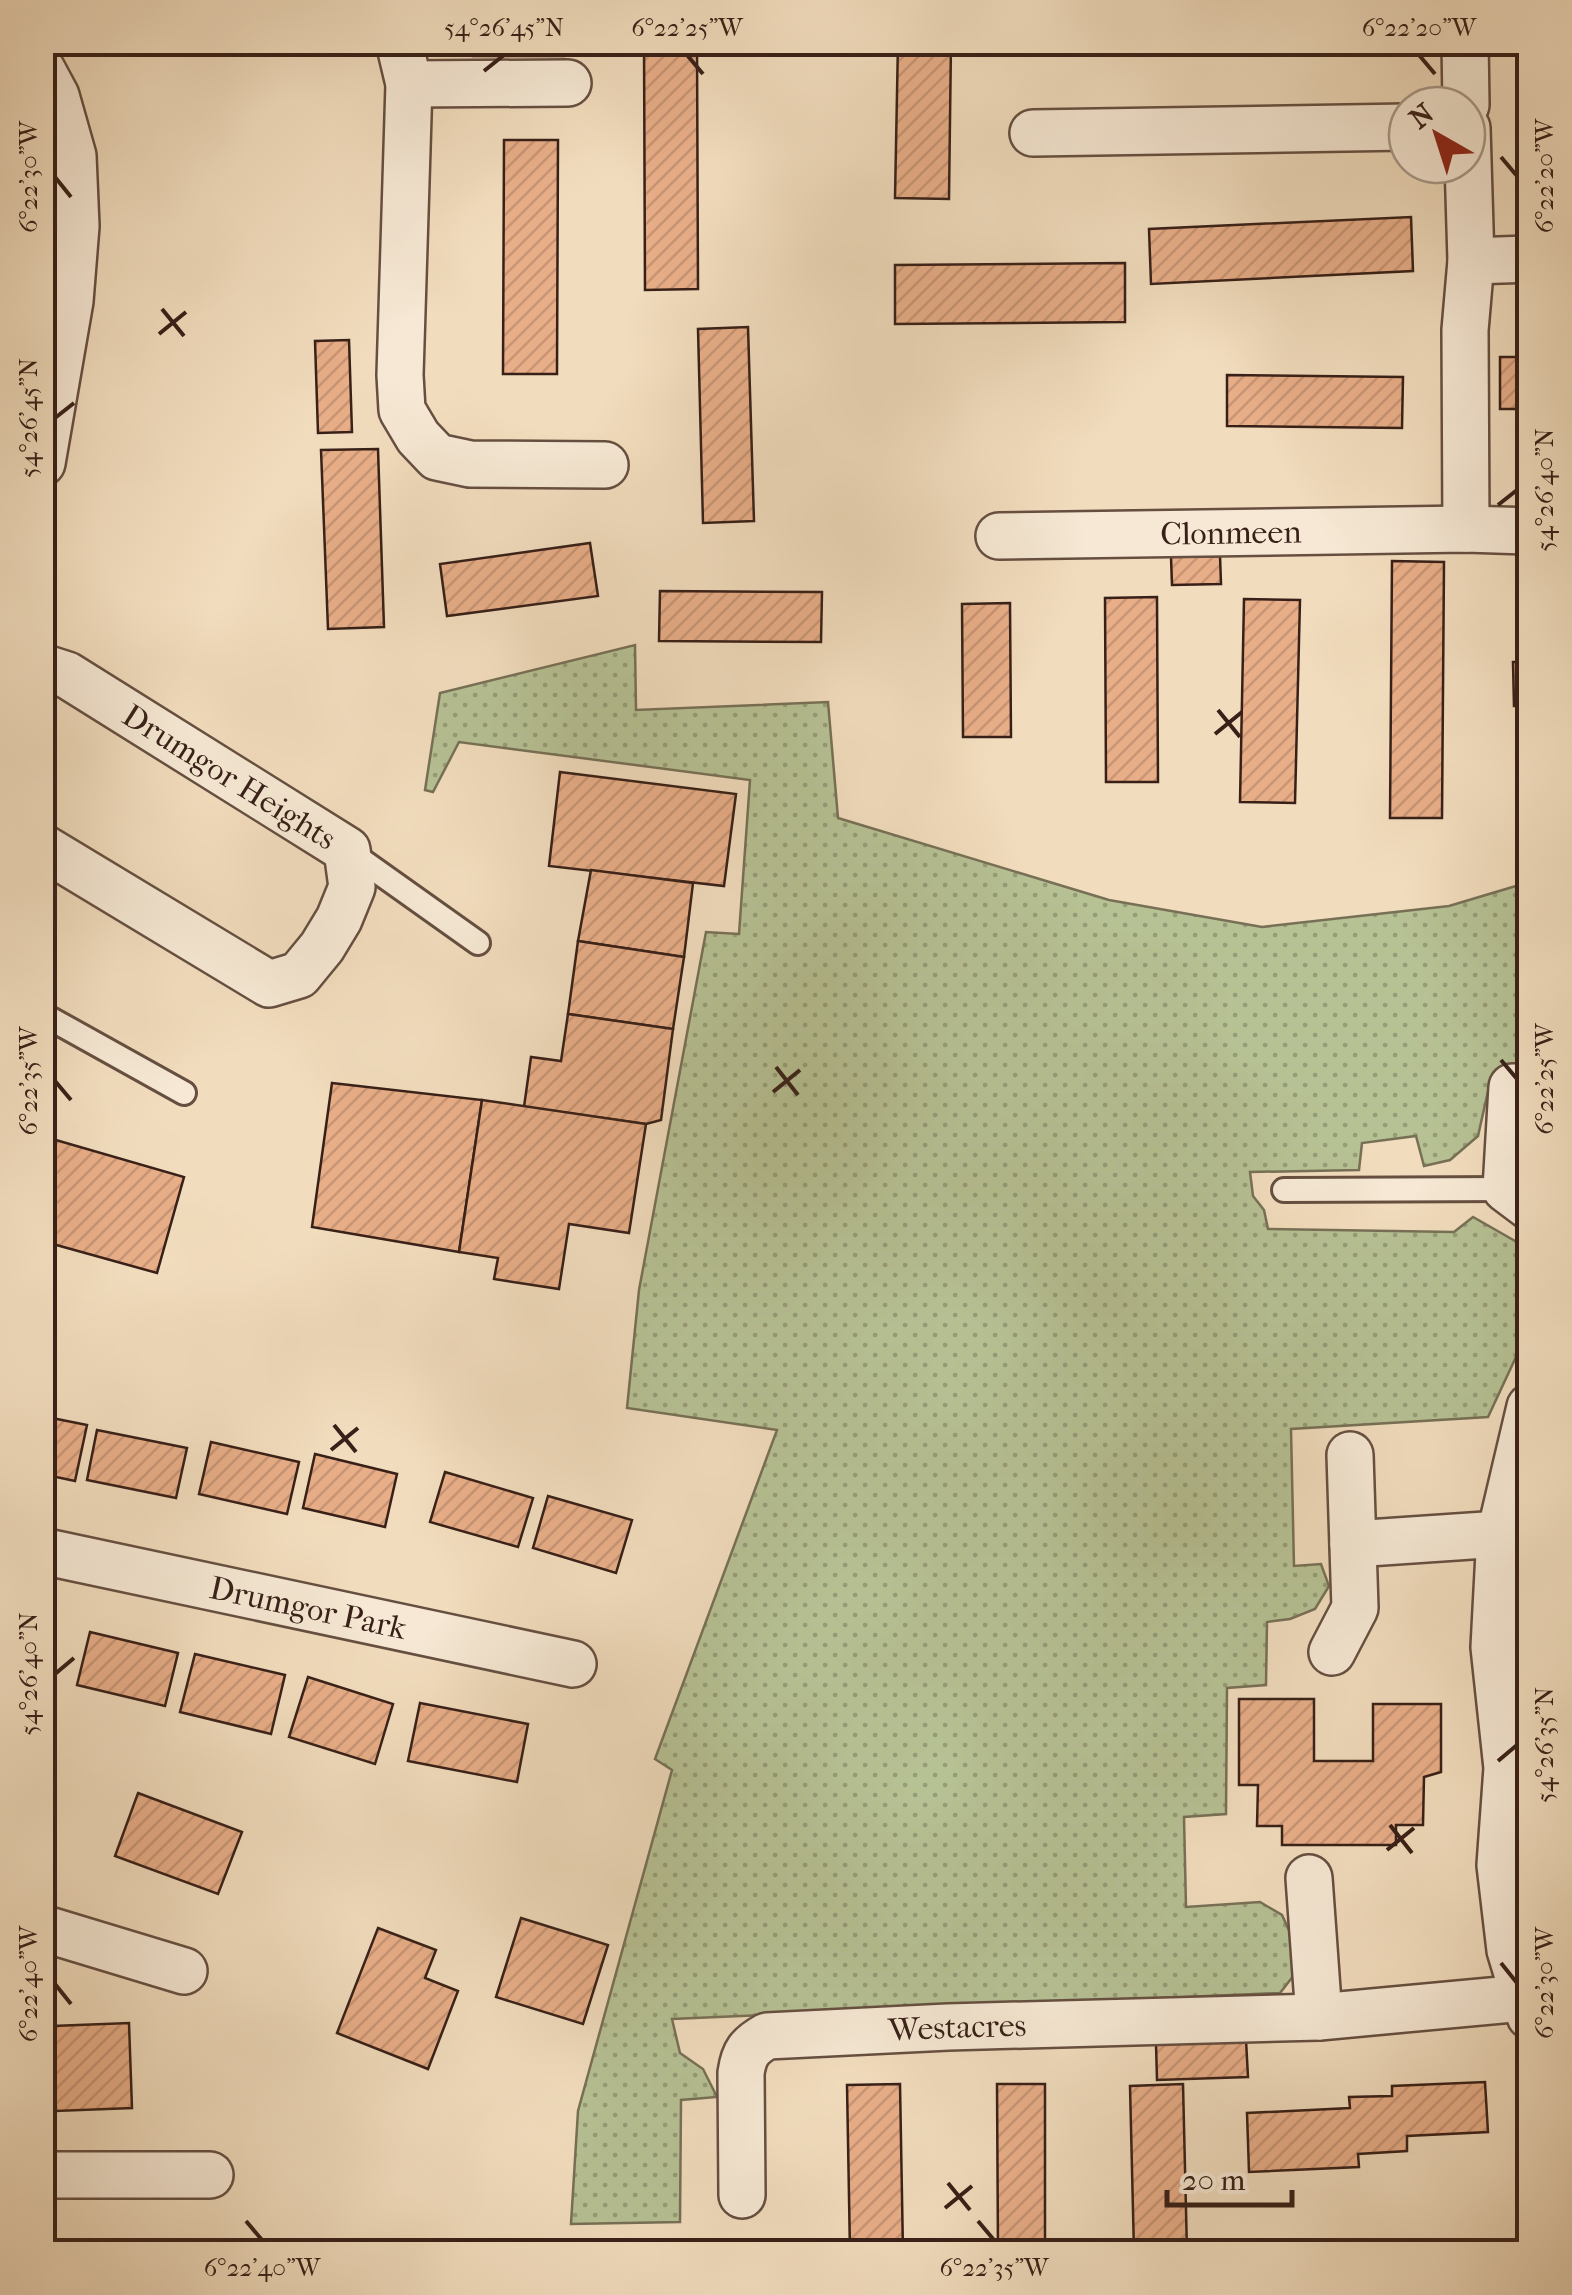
<svg xmlns="http://www.w3.org/2000/svg" width="1572" height="2295" font-family="'IM FELL French Canon',serif">
  <style>
    .grass { fill: url(#grass-dots); stroke: #777056; stroke-width: 2.5 }
    .building { fill: url(#building-hatch); stroke: #382018; stroke-width: 2.5 }
    .lines { fill: none; stroke-linecap: round; stroke-linejoin: round }
    .lane-casing { stroke: #664f41; stroke-width: 28 }
    .street-casing { stroke: #664f41; stroke-width: 50 }
    .lane { stroke: #f6e8d4; stroke-width: 22 }
    .street { stroke: #f6e8d4; stroke-width: 45 }
    .ticks { fill: none; stroke: #382018; stroke-width: 4 }
    .labels { text-anchor: middle; stroke-width: 10; stroke-linejoin: round; paint-order: stroke }
    .street-label { font-size: 32px; fill: #382018; stroke: #f6e8d4 }
    .neatline { fill: none; stroke: #382018; stroke-width: 4 }
    .ticks-label { font-size: 25px; text-anchor: middle; fill: #382018 }
  </style>
  <defs>
    <pattern id="grass-dots" width="8" height="8" patternUnits="userSpaceOnUse" patternTransform="scale(2.5)"><rect width="8" height="8" fill="#b6c194"/><path d="M2 2h.1M6 6h.1" fill="none" stroke="#959c78" stroke-width="1.8" stroke-linecap="round"/></pattern>
    <pattern id="building-hatch" width="6" height="6" patternUnits="userSpaceOnUse" patternTransform="scale(2.5)"><rect width="6" height="6" fill="#e8ae88"/><path d="M-1 1l2-2M0 6l6-6M5 7l2-2" fill="none" stroke="#c89575"/></pattern>
  </defs>
  <rect width="100%" height="100%" fill="#f1dcbd"/>
  <filter id="stains"><feTurbulence type="fractalNoise" baseFrequency=".002" numOctaves="4"/><feColorMatrix values="0 0 0 0 .2 0 0 0 0 .09 0 0 0 0 .02 0 0 0 .5 -.17"/></filter>
  <radialGradient id="worn" r=".72"><stop offset=".6" stop-color="#630" stop-opacity="0"/><stop offset="1" stop-color="#630" stop-opacity=".3"/></radialGradient>
  <polygon class="grass" points="635,645 636,710 828,702 838,818 1109,900 1262,927 1449,906 1516,886 1525,1063 1491,1078 1478,1136 1450,1160 1424,1166 1416,1136 1362,1143 1359,1170 1250,1172 1253,1196 1264,1210 1268,1229 1454,1232 1473,1217 1515,1241 1530,1256 1529,1341 1516,1357 1488,1417 1291,1429 1294,1566 1321,1564 1329,1586 1315,1609 1290,1619 1267,1622 1266,1685 1227,1688 1226,1814 1184,1817 1186,1907 1260,1902 1282,1915 1293,1939 1301,1966 1280,1993 672,2019 680,2053 703,2069 717,2097 681,2100 680,2222 571,2224 578,2111 672,1770 655,1759 777,1430 627,1408 639,1290 706,932 739,934 750,780 459,742 433,792 425,790 440,693"/>
  <g class="building">
    <rect x="473" y="42" width="91" height="14"/>
    <polygon points="644,42 697,42 698,289 645,290"/>
    <polygon points="898,42 951,42 949,199 895,198"/>
    <polygon points="1175,42 1230,42 1230,52 1176,53"/>
    <rect x="1317" y="42" width="55" height="11"/>
    <polygon points="504,140 558,140 557,374 503,374"/>
    <polygon points="1411,217 1413,271 1151,284 1149,229"/>
    <polygon points="1125,263 1125,322 895,324 895,265"/>
    <polygon points="748,327 754,521 703,523 698,329"/>
    <polygon points="349,340 352,432 318,433 315,341"/>
    <rect x="1500" y="357" width="30" height="52"/>
    <polygon points="1227,375 1403,377 1402,428 1227,426"/>
    <polygon points="378,449 384,627 328,629 321,450"/>
    <polygon points="590,543 598,596 447,616 440,564"/>
    <polygon points="1220,556 1221,584 1172,585 1171,557"/>
    <polygon points="1392,561 1444,562 1442,818 1390,818"/>
    <polygon points="660,591 822,592 821,642 659,641"/>
    <polygon points="1157,597 1158,782 1106,782 1105,598"/>
    <polygon points="1244,599 1300,600 1295,803 1240,802"/>
    <polygon points="1010,603 1011,737 963,737 962,604"/>
    <polygon points="1513,662 1530,662 1530,706 1514,706"/>
    <polygon points="560,772 736,794 724,886 549,866"/>
    <polygon points="591,870 693,883 684,957 578,941"/>
    <polygon points="578,941 684,957 673,1029 568,1014"/>
    <polygon points="568,1014 673,1029 661,1120 646,1124 524,1107 531,1057 561,1061"/>
    <polygon points="332,1083 482,1100 459,1252 312,1227"/>
    <polygon points="482,1100 646,1124 629,1233 569,1224 559,1289 494,1279 498,1258 459,1252"/>
    <polygon points="42,1136 184,1177 157,1273 42,1241"/>
    <polygon points="42,1416 87,1425 75,1481 42,1474"/>
    <polygon points="97,1430 187,1448 176,1498 87,1480"/>
    <polygon points="211,1442 299,1462 287,1514 199,1494"/>
    <polygon points="315,1454 397,1474 385,1527 303,1508"/>
    <polygon points="445,1472 533,1498 518,1547 430,1522"/>
    <polygon points="548,1496 632,1520 616,1573 533,1548"/>
    <polygon points="90,1632 178,1653 165,1706 77,1685"/>
    <polygon points="195,1654 285,1675 271,1734 180,1712"/>
    <polygon points="308,1677 393,1704 375,1764 289,1737"/>
    <polygon points="1239,1699 1314,1699 1314,1761 1373,1761 1373,1704 1441,1704 1441,1772 1424,1777 1423,1825 1396,1825 1396,1845 1282,1845 1282,1826 1257,1826 1258,1785 1239,1785"/>
    <polygon points="420,1703 528,1724 517,1782 408,1761"/>
    <polygon points="42,1779 53,1783 42,1810"/>
    <polygon points="138,1793 242,1832 218,1894 115,1856"/>
    <polygon points="521,1918 608,1945 583,2024 496,1997"/>
    <polygon points="378,1928 436,1950 425,1978 458,1991 428,2069 337,2033"/>
    <polygon points="129,2023 132,2108 56,2111 53,2026"/>
    <polygon points="1246,2040 1248,2077 1157,2080 1156,2044"/>
    <polygon points="1485,2082 1488,2132 1407,2136 1407,2151 1358,2154 1359,2167 1249,2172 1247,2113 1350,2108 1349,2097 1392,2096 1392,2086"/>
    <polygon points="900,2084 903,2252 850,2252 847,2085"/>
    <polygon points="997,2084 1045,2084 1045,2252 998,2252"/>
    <polygon points="1183,2084 1187,2252 1134,2252 1130,2086"/>
    <polygon points="794,2247 794,2252 569,2252 569,2251"/>
    <rect x="42" y="2249" width="30" height="3"/>
    <polygon points="206,2250 206,2252 119,2252 119,2251"/>
  </g>
  <g class="lines">
    <defs>
      <g id="lane">
        <polyline points="350,852 478,943"/>
        <polyline points="42,1014 184,1093"/>
        <polyline points="1284,1190 1506,1189"/>
      </g>
      <g id="street">
        <polyline points="399,42 409,84 400,375 402,410 418,437 437,457 470,464 605,465"/>
        <polyline points="1465,42 1466,105"/>
        <polyline points="42,70 56,96 73,156 76,226 70,301 42,463"/>
        <polyline points="409,84 568,83"/>
        <polyline points="1033,133 1407,127"/>
        <polyline points="1471,261 1530,259"/>
        <polyline points="1466,529 1465,330 1471,261 1467,128"/>
        <path id="s1" d="M999 536 1466 529 1530 531"/>
        <path id="s2" d="M42 667 67 675 347 850 352 887 339 919 322 947 299 975 269 984 42 847"/>
        <polyline points="1530,1087 1512,1087 1506,1189 1530,1207"/>
        <polyline points="1530,1407 1500,1534 1494,1647 1507,1768 1500,1865 1510,1950 1530,2016"/>
        <polyline points="1353,1544 1500,1534"/>
        <path id="s3" d="M42 1551 573 1664"/>
        <polyline points="1332,1652 1355,1608 1350,1455"/>
        <polyline points="1309,1878 1319,2017"/>
        <polyline points="42,1928 184,1971"/>
        <polyline points="42,2175 210,2175"/>
        <path id="s4" d="M742 2195 741 2073C744 2053 749 2046 767 2036L948 2027 1319 2017 1523 1998"/>
      </g>
    </defs>
    <use href="#lane" class="lane-casing"/>
    <use href="#street" class="street-casing"/>
    <use href="#lane" class="lane"/>
    <use href="#street" class="street"/>
  </g>
  <path class="ticks" d="M687 55 703 74M1419 55 1435 74M484 71 504 55M1501 157 1517 176M55 177 71 197M162 309 184 336M159 334 186 312M55 418 74 403M1498 505 1517 490M1218 710 1240 737M1215 734 1242 712M1501 1060 1517 1079M776 1067 798 1095M55 1081 71 1100M773 1092 800 1070M334 1425 356 1452M331 1450 358 1428M55 1674 74 1658M1498 1761 1517 1745M1390 1825 1412 1853M1387 1850 1414 1828M1501 1963 1517 1983M55 1984 71 2004M948 2183 970 2210M945 2208 972 2186M246 2221 262 2240M978 2221 994 2240"/>
  <g class="labels">
    <g class="street-label">
      <text dy="11" stroke="none"><textPath href="#s1" startOffset="232">Clonmeen</textPath></text>
      <text dy="11" stroke="none"><textPath href="#s2" startOffset="218">Drumgor Heights</textPath></text>
      <text dy="11" stroke="none"><textPath href="#s3" startOffset="272">Drumgor Park</textPath></text>
      <text dy="11" stroke="none"><textPath href="#s4" startOffset="360">Westacres</textPath></text>
    </g>
  </g>
  <rect width="1572" height="2295" fill="none" stroke="#f1dcbd" stroke-width="110"/>
  <g transform="translate(1437 135) rotate(321)"><circle r="48" fill="#f6e8d4" stroke="#aa9889" stroke-width="2.5"/>
  <path d="M0-8L18 38L0 25L-18 38Z" fill="#8f2418"/>
  <text y="-15" font-size="28" font-weight="bold" text-anchor="middle" fill="#382018">N</text>
  </g>
  <path d="M1167 2190v15h125v-15" fill="none" stroke="#382018" stroke-width="5"/>
  <text x="1182" y="2190" font-size="30" fill="#382018" stroke="#f6e8d4" stroke-width="8" paint-order="stroke">20 m</text>
  <rect x="55" y="55" width="1462" height="2185" class="neatline"/>
  <g class="ticks-label">
    <text x="504" y="36">54°26'45"N</text>
    <text x="687" y="36">6°22'25"W</text>
    <text x="1419" y="36">6°22'20"W</text>
    <text transform="translate(1544 176) rotate(-90)" y="9">6°22'20"W</text>
    <text transform="translate(28 177) rotate(-90)" y="9">6°22'30"W</text>
    <text transform="translate(28 418) rotate(-90)" y="9">54°26'45"N</text>
    <text transform="translate(1544 490) rotate(-90)" y="9">54°26'40"N</text>
    <text transform="translate(1544 1079) rotate(-90)" y="9">6°22'25"W</text>
    <text transform="translate(28 1081) rotate(-90)" y="9">6°22'35"W</text>
    <text transform="translate(28 1674) rotate(-90)" y="9">54°26'40"N</text>
    <text transform="translate(1544 1745) rotate(-90)" y="9">54°26'35"N</text>
    <text transform="translate(1544 1983) rotate(-90)" y="9">6°22'30"W</text>
    <text transform="translate(28 1984) rotate(-90)" y="9">6°22'40"W</text>
    <text x="262" y="2276">6°22'40"W</text>
    <text x="994" y="2276">6°22'35"W</text>
  </g>
  <rect width="100%" height="100%" filter="url(#stains)"/>
  <rect width="100%" height="100%" fill="url(#worn)"/>
</svg>
